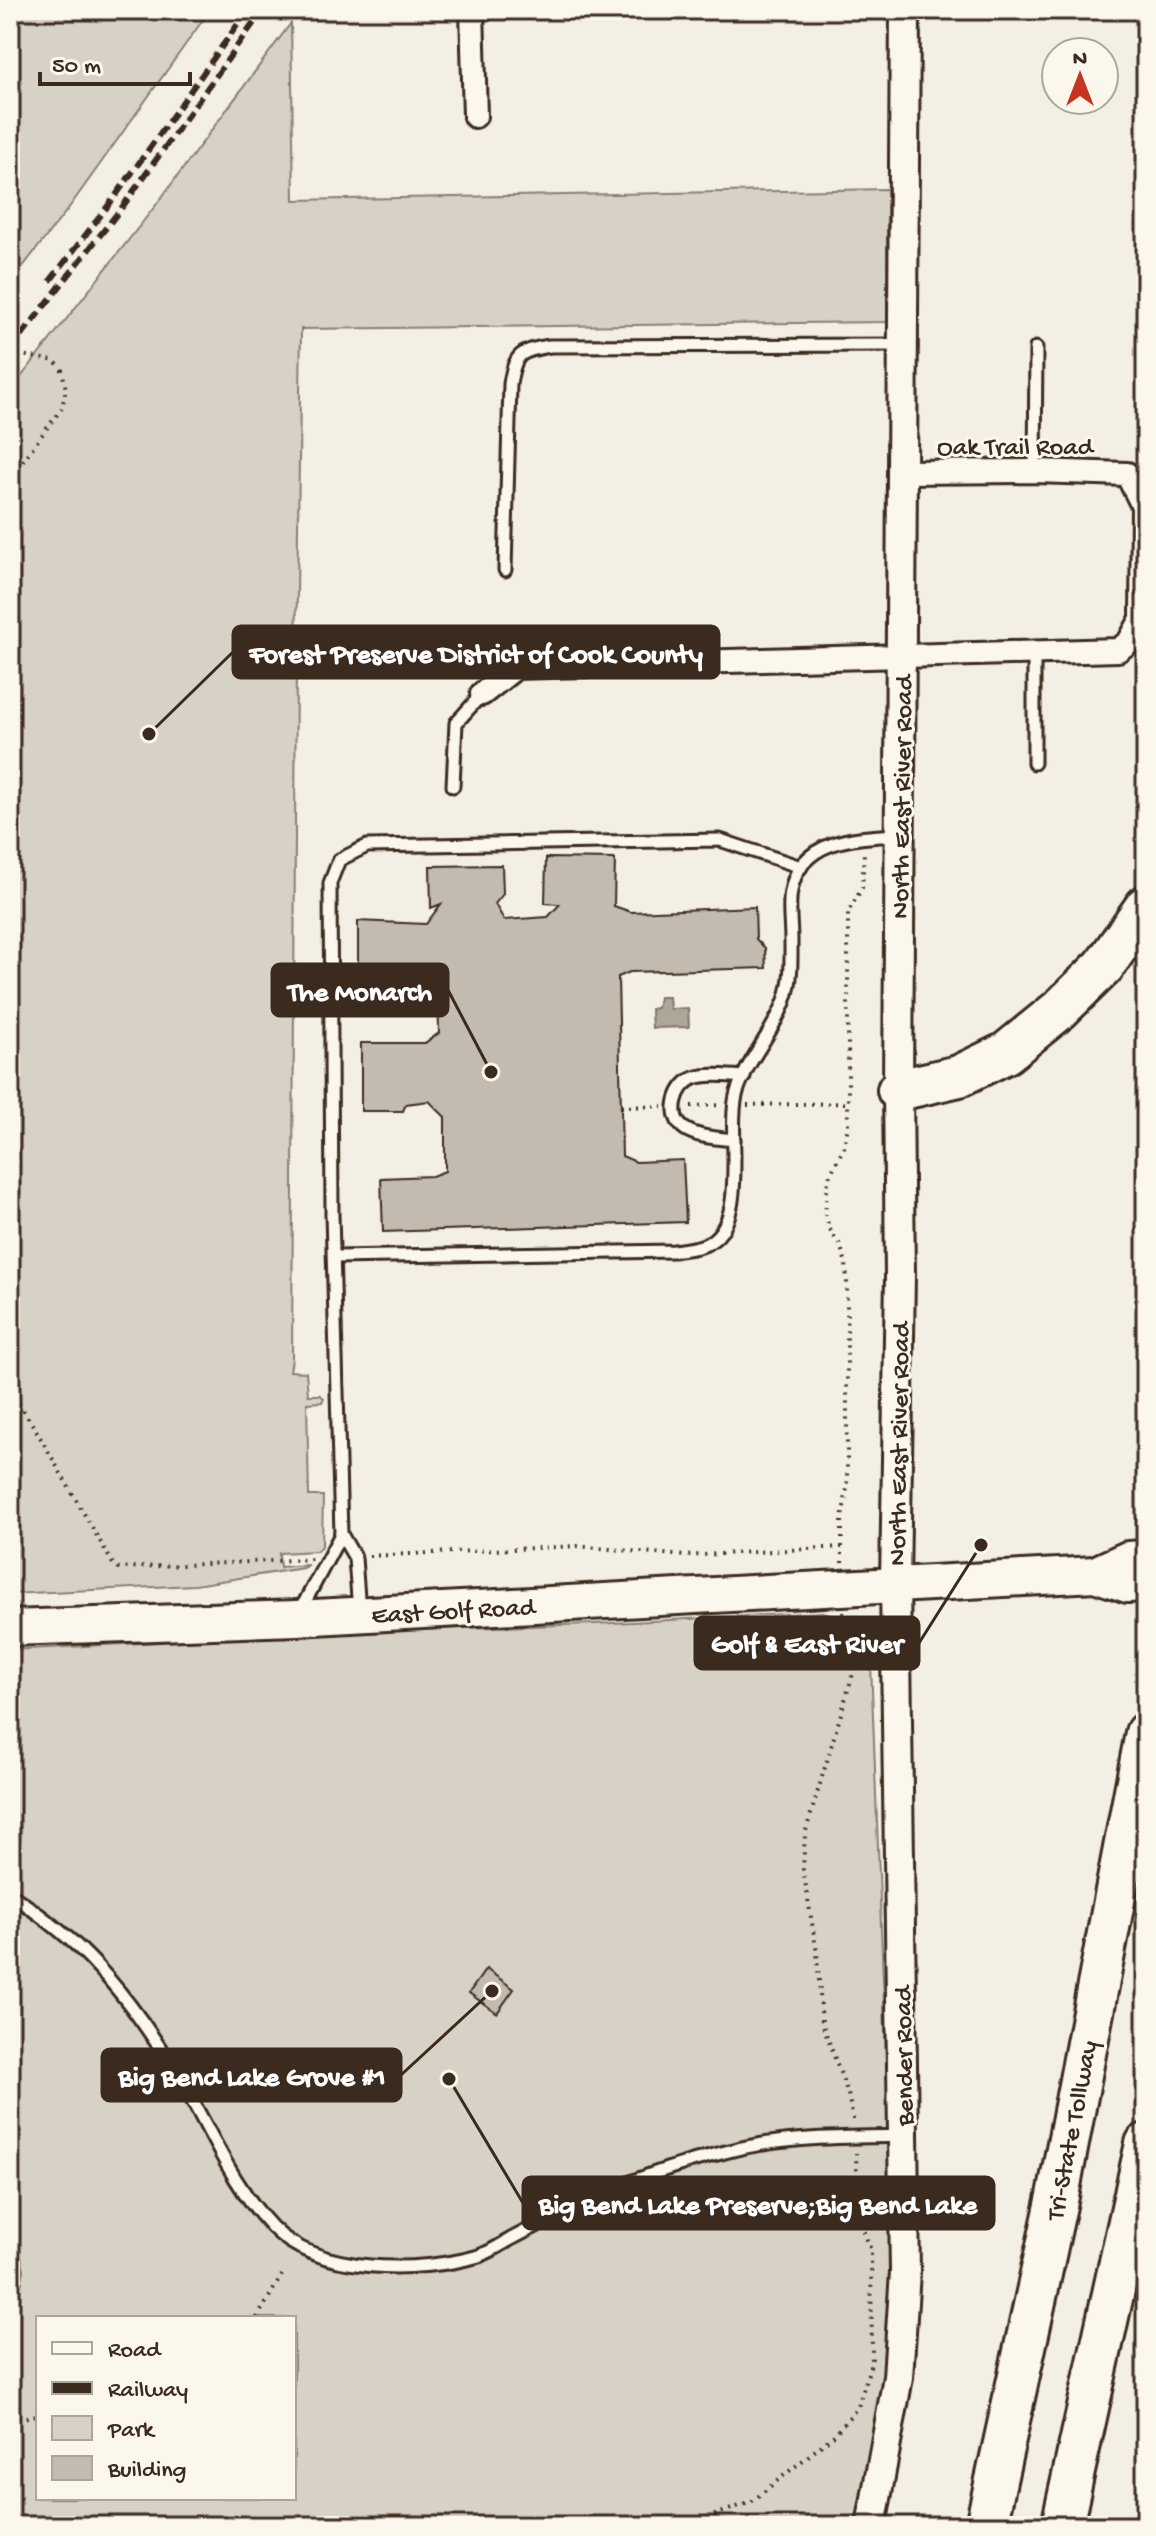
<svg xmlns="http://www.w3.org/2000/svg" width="1156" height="2536" font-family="'Gochi Hand',sans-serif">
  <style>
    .green { fill: #d8d1c6; stroke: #8a7e72; stroke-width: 2; fill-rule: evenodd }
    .water { fill: #afa69a; stroke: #817468; stroke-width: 2 }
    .building { fill: #c3bbb0; stroke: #3b2a1e; stroke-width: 2 }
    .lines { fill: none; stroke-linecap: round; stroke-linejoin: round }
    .service-casing { stroke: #3b2a1e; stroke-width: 17 }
    .minor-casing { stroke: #3b2a1e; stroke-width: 28 }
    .tertiary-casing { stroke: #3b2a1e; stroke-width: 34 }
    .primary-casing { stroke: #3b2a1e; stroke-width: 40 }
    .motorway-casing { stroke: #3b2a1e; stroke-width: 46 }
    .path { stroke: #3b2a1e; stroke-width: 4; stroke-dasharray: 2 6; stroke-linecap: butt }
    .service { stroke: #fbf7ec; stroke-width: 11 }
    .minor { stroke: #fbf7ec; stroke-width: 22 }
    .tertiary { stroke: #fbf7ec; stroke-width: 28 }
    .primary { stroke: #fbf7ec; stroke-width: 34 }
    .motorway { stroke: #fbf7ec; stroke-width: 40 }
    .rail { stroke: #3b2a1e; stroke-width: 6; stroke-dasharray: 12 6; stroke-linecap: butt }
    .labels { text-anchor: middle; stroke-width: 6; stroke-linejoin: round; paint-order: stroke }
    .street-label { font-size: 26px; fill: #3b2a1e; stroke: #fbf7ec }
    .leader { fill: none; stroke: #3b2a1e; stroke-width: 3 }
    .callout-dot { fill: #3b2a1e; stroke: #fbf7ec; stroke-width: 3 }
    .callout { fill: #3b2a1e; stroke: #3b2a1e; stroke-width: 3 }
    .callout-label { font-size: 28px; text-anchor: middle; font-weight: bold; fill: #fff }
  </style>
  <rect width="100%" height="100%" fill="#f3efe4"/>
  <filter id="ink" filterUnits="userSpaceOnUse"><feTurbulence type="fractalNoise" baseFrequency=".0125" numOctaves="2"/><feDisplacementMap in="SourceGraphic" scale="16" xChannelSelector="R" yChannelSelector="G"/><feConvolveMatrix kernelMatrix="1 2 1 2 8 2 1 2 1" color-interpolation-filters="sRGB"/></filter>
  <g filter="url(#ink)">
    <g class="green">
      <polygon points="10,10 210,10 68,209 10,283"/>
      <polygon points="291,23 294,200 887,189 887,322 301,329 296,660 292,1359 290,1371 306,1372 308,1395 320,1395 324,1398 322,1402 307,1403 309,1496 323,1496 322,1545 317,1551 279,1553 280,1567 308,1565 303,1568 195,1585 10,1594 10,391 156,205"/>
      <path d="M823 1612C855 1620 863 1632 871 1663L892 2217 891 2302 884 2378 860 2526H10V1650L371 1631 594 1624ZM38 2318H294V2498H38Z"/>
    </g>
    <g class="water">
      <polygon points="659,997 669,997 670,1009 688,1008 689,1027 652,1028 651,1009 657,1008"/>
      <polygon points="10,2210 24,2270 17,2303 10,2308"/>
    </g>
    <g class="building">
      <polygon points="546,858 615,859 614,906 631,912 755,907 756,939 765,948 766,968 630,972 618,977 622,1156 636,1162 683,1160 686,1222 383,1232 381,1178 432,1176 445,1171 445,1117 429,1101 406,1104 403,1111 361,1111 361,1043 425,1043 439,1033 438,988 425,975 404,985 358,986 358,921 426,924 441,904 431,908 430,866 502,865 503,894 495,904 504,920 548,917 560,904 545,903"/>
      <polygon points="486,1969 514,1989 497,2013 469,1993"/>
    </g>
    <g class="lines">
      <defs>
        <g id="service">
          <polyline points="1035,471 1036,348"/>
          <path d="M505 570 510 384C515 353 520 351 550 346L902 345"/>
          <polyline points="1034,763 1034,653"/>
          <polyline points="453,786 456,723 482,694"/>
          <path d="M734 1140C719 1138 699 1138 685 1129 667 1117 675 1085 694 1078 709 1073 728 1076 744 1077"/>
          <path d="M335 1257 674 1251C683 1249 695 1249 704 1245 752 1226 725 1131 737 1092 748 1058 774 1032 785 1000 792 981 791 960 791 940 791 924 788 906 791 891 800 838 858 837 900 835"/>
          <polyline points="300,1611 341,1534"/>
          <polyline points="359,1611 355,1558 341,1534 332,1214 330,883 339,860 367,846 720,840 801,867"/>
          <path d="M10 1894C41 1915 73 1939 98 1967 129 2000 156 2041 180 2079 210 2129 231 2184 272 2227 318 2275 419 2273 479 2256 490 2252 501 2245 511 2239 536 2226 561 2213 586 2201 631 2180 681 2163 729 2151 786 2136 844 2138 903 2136"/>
        </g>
        <g id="minor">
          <polyline points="472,10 475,116"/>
          <polyline points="482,694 516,667 1118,650 1129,642 1142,619 1143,506 1127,474 1035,471 902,472"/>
        </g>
        <polyline id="tertiary" points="871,2526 898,2377 905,2272 895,1583 900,1276 898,1090 905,10"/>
        <g id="primary">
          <polyline points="1095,1574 1128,1559 1146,1558"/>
          <polyline points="10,1628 297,1618 1095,1574 1128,1585 1146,1584"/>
        </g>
        <g id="motorway">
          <polyline points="898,1090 959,1076 1006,1053 1059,1010 1104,966 1146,906"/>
          <polyline points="986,2526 1058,2196 1146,1733"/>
          <polyline points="1062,2526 1146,2144"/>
        </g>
      </defs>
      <use href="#service" class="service-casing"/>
      <use href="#minor" class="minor-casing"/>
      <use href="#tertiary" class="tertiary-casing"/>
      <use href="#primary" class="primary-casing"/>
      <use href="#motorway" class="motorway-casing"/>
      <g class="path">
        <polyline points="10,353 55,361 62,370 66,389 62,408 10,478"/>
        <polyline points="747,1105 848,1103"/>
        <polyline points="691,1106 722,1105"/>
        <polyline points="621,1107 662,1106"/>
        <polyline points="10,1390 36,1430 113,1564 119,1568 313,1559"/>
        <polyline points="369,1556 577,1546 685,1556 842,1547"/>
        <polyline points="842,1563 842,1518 847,1489 847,1283 846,1263 840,1245 829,1228 825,1213 828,1179 844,1147 848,1126 848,912 862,888 864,853"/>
        <polyline points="843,1612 852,1677 805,1834 803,1869 817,1953 822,2023 848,2094 854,2124"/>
        <polyline points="257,2318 282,2275"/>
        <polyline points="10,2420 38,2415"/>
        <polyline points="684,2526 751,2502 833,2436 858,2407 872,2360 871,2250 858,2217 856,2153"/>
      </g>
      <use href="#service" class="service"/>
      <use href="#minor" class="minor"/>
      <use href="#tertiary" class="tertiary"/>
      <use href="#primary" class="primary"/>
      <use href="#motorway" class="motorway"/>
      <g class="rail">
        <polyline points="50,281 114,198 248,10"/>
        <polyline points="10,350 123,206 263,10"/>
      </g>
    </g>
  </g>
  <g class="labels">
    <g class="street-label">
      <text x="1015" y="454">Oak Trail Road</text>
      <text transform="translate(900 797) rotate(-89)" y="9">North East River Road</text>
      <text transform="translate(897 1444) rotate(-89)" y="9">North East River Road</text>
      <text transform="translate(453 1609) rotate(-3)" y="9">East Golf Road</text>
      <text transform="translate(902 2056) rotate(-91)" y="9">Bender Road</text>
      <text transform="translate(1070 2130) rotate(-79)" y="9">Tri-State Tollway</text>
    </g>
  </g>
  <path class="leader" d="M149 734L233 652M491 1072L448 990M981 1545L919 1643M492 1991L401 2075M449 2079L523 2203"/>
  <g class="callout-dot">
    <circle cx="149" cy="734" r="8"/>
    <circle cx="491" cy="1072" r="8"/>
    <circle cx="981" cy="1545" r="8"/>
    <circle cx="492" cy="1991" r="8"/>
    <circle cx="449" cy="2079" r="8"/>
  </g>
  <g class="callout">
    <rect x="233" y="626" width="486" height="52" rx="8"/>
    <rect x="272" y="964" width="176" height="52" rx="8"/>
    <rect x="695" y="1617" width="224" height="52" rx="8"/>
    <rect x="102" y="2049" width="299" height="52" rx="8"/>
    <rect x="523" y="2177" width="471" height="52" rx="8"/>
  </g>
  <g class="callout-label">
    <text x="476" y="662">Forest Preserve District of Cook County</text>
    <text x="360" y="1000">The Monarch</text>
    <text x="807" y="1652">Golf &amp; East River</text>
    <text x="252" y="2085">Big Bend Lake Grove #1</text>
    <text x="758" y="2213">Big Bend Lake Preserve;Big Bend Lake</text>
  </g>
  <rect width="1156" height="2536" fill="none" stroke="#fbf7ec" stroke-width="40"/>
  <rect x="20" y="20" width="1116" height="2496" fill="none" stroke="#3b2a1e" stroke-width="3" filter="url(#ink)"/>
  <rect x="36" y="2316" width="260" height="184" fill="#fbf7ec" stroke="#aea59a" stroke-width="2"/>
  <rect x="52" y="2342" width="40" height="12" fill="#fbf7ec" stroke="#aea59a" stroke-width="2"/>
  <text x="108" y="2356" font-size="24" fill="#3b2a1e">Road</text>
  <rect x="52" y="2382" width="40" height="12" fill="#3b2a1e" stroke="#aea59a" stroke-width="2"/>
  <text x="108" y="2396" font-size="24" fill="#3b2a1e">Railway</text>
  <rect x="52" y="2416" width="40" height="24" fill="#d8d1c6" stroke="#aea59a" stroke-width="2"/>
  <text x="108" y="2436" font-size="24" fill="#3b2a1e">Park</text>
  <rect x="52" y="2456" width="40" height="24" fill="#c3bbb0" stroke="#aea59a" stroke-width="2"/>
  <text x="108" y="2476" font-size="24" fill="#3b2a1e">Building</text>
  <g transform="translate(1080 76)"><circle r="38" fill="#fbf7ec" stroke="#aea59a" stroke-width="2"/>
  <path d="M0-6L14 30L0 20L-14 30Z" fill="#c8321e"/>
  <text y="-12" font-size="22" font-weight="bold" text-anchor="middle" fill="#3b2a1e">N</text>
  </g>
  <path d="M40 72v12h150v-12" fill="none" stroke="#3b2a1e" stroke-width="4"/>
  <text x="52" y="72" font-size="24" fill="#3b2a1e" stroke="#fbf7ec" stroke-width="6" paint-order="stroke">50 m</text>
</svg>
